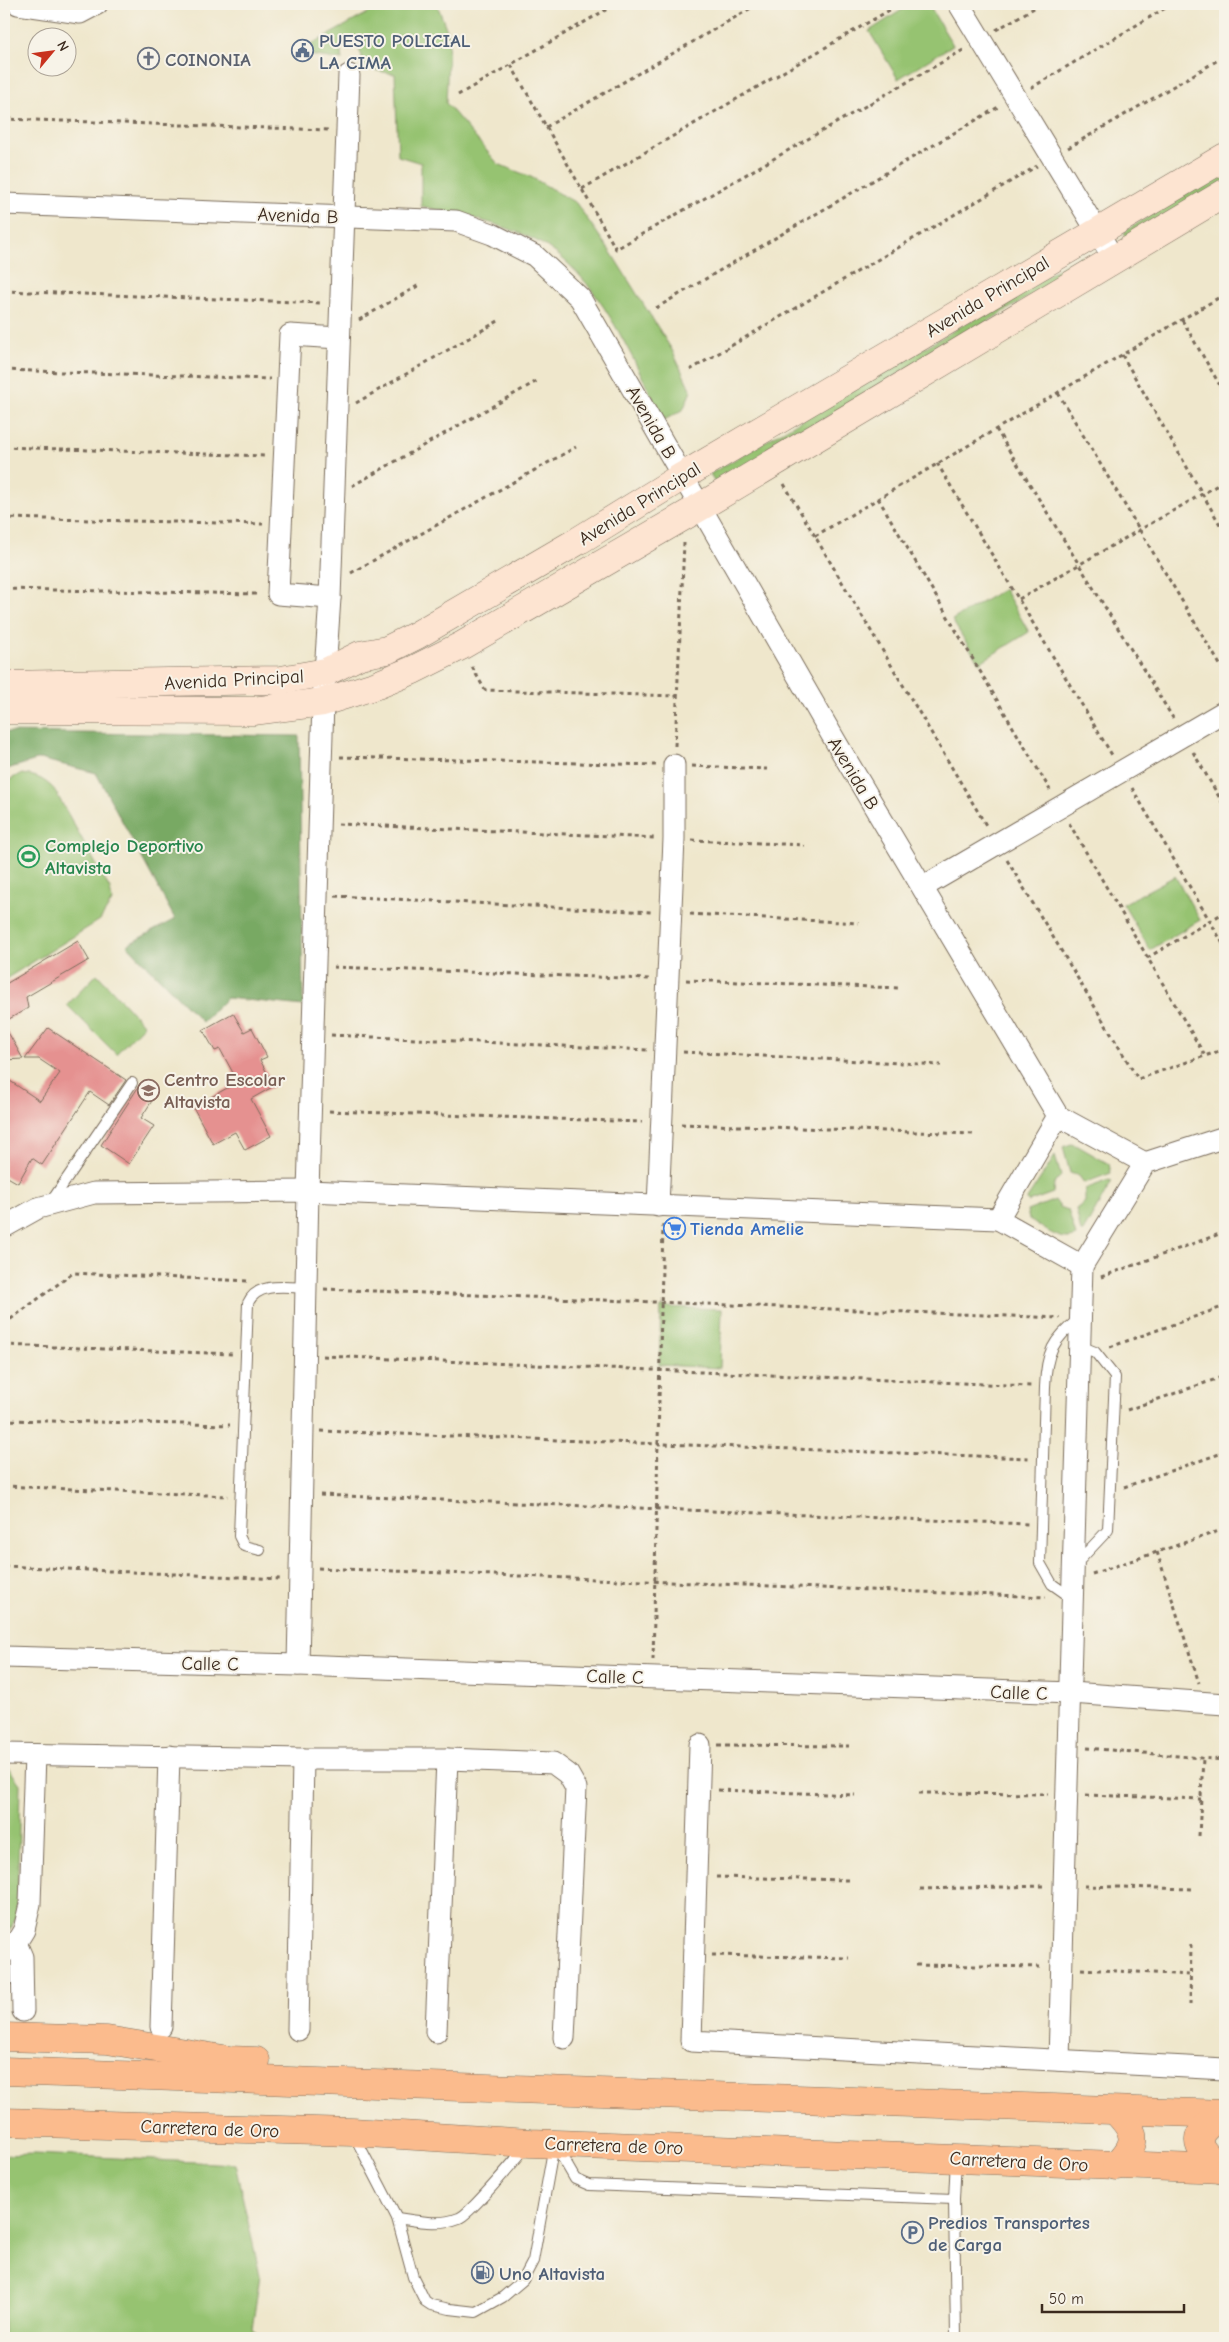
<svg xmlns="http://www.w3.org/2000/svg" width="1229" height="2342" font-family="'Comic Neue',sans-serif">
  <style>
    .green { fill: #96c371; stroke: #687648 }
    .forest { fill: #78a963; stroke: #5a6a40 }
    .building { fill: #e59190 }
    .lines { fill: none; stroke-linecap: round; stroke-linejoin: round }
    .lane-casing { stroke: #7a6c5b; stroke-width: 12 }
    .street-casing { stroke: #7a6c5b; stroke-width: 23 }
    .secondary-casing { stroke: #7a6c5b; stroke-width: 29 }
    .highway-casing { stroke: #7a6c5b; stroke-width: 29 }
    .path { stroke: #7a6c5b; stroke-width: 3; stroke-dasharray: 4 4; stroke-linecap: butt }
    .lane { stroke: #fff; stroke-width: 10 }
    .street { stroke: #fff; stroke-width: 21 }
    .secondary { stroke: #fde4d1; stroke-width: 28 }
    .highway { stroke: #fbbb8d; stroke-width: 28 }
    .labels { text-anchor: middle; stroke-width: 4; stroke-linejoin: round; paint-order: stroke }
    .service-label { font-size: 19px; font-weight: bold; fill: #4e5e75; stroke: #f7f3e8; text-anchor: start }
    .worship-label { font-size: 19px; font-weight: bold; fill: #5b616d; stroke: #f7f3e8; text-anchor: start }
    .street-label { font-size: 19px; fill: #3b2a1e; stroke: #f7f3e8 }
    .leisure-label { font-size: 19px; font-weight: bold; fill: #27864d; stroke: #f7f3e8; text-anchor: start }
    .education-label { font-size: 19px; font-weight: bold; fill: #785e54; stroke: #f7f3e8; text-anchor: start }
    .shop-label { font-size: 19px; font-weight: bold; fill: #366cbe; stroke: #f7f3e8; text-anchor: start }
  </style>
  <rect width="100%" height="100%" fill="#f7f3e8"/>
  <filter id="ink" filterUnits="userSpaceOnUse"><feTurbulence type="fractalNoise" baseFrequency=".02" numOctaves="2"/><feDisplacementMap in="SourceGraphic" scale="10" xChannelSelector="R" yChannelSelector="G"/><feConvolveMatrix kernelMatrix="1 2 1 2 8 2 1 2 1" color-interpolation-filters="sRGB"/></filter>
  <filter id="wash" filterUnits="userSpaceOnUse"><feTurbulence type="fractalNoise" baseFrequency=".0096" numOctaves="4" result="noise"/><feDisplacementMap in="SourceGraphic" scale="20" xChannelSelector="R" yChannelSelector="G"/><feGaussianBlur stdDeviation="1.12" result="paint"/><feColorMatrix in="noise" values="0 0 0 0 0 0 0 0 0 0 0 0 0 0 0 0 0 1.4 0 .05"/><feComposite in="paint" operator="in"/></filter>
  <g filter="url(#wash)">
    <rect width="100%" height="100%" fill="#efe7cc"/>
    <g class="green">
      <path d="M384 4H437L449 36 446 103 498 164 531 177 576 203 612 254 672 350 691 391 683 410 664 420C632 360 599 272 535 240 499 222 459 215 421 206V163L398 156 395 74 361 68 362 56 354 39 340 46 342 60 296 53Z"/>
      <polygon points="911,4 928,4 953,45 898,79 869,31"/>
      <polygon points="1225,168 1225,185 1128,239 1125,236 1124,232"/>
      <polygon points="1082,255 1086,263 716,483 710,474"/>
      <polygon points="1004,589 1029,632 979,663 952,620"/>
      <path d="M20 774C35 775 43 778 54 789L110 889 112 901 100 920 4 980V783Z"/>
      <polygon points="1175,876 1200,920 1150,950 1123,904"/>
      <polygon points="97,974 144,1025 116,1054 67,1005"/>
      <polygon points="1071,1144 1078,1146 1109,1164 1111,1173 1084,1183 1079,1176 1070,1173 1063,1147"/>
      <polygon points="1055,1156 1061,1176 1054,1183 1053,1193 1028,1202 1027,1199"/>
      <polygon points="1109,1180 1112,1181 1083,1232 1081,1232 1076,1209 1085,1202 1085,1189"/>
      <path d="M1055 1200 1060 1207 1068 1210 1076 1236C1061 1244 1041 1226 1029 1219L1027 1211Z"/>
      <polygon points="661,1307 722,1309 720,1368 659,1365"/>
      <polygon points="4,1762 20,1784 17,1913 10,1932 4,1938"/>
      <polygon points="35,2154 235,2164 260,2275 252,2329 266,2338 4,2338 4,2155"/>
    </g>
    <polygon class="forest" points="4,732 299,736 303,1006 227,998 202,1022 127,945 175,919 96,773 40,759 4,770"/>
    <g id="blocks">
      <g class="building">
        <polygon points="78,941 89,960 26,997 28,1008 4,1022 4,985"/>
        <polygon points="233,1013 244,1032 252,1028 267,1057 260,1060 274,1086 251,1099 271,1136 245,1150 235,1132 213,1144 193,1107 238,1082 220,1049 215,1051 203,1030"/>
        <polygon points="4,1025 23,1059 4,1060"/>
        <polygon points="48,1028 126,1080 109,1105 90,1092 42,1165 32,1158 18,1183 4,1175 4,1077 40,1101 60,1073 39,1059 25,1059"/>
        <polygon points="139,1086 155,1096 141,1118 154,1126 129,1164 101,1145"/>
      </g>
    </g>
  </g>
  <g filter="url(#ink)">
    <use href="#blocks" fill-opacity="0" stroke="#7a6c5b" stroke-width="1"/>
    <g class="lines">
      <defs>
        <g id="lane">
          <polyline points="51,1202 132,1083"/>
          <path d="M260 1550 244 1546 239 1536 248 1303C257 1282 286 1287 306 1288"/>
          <polyline points="1076,1564 1108,1530 1115,1377 1095,1352 1080,1346"/>
          <path d="M1072 1598 1052 1584 1040 1563 1045 1387C1046 1353 1053 1339 1079 1319"/>
          <polyline points="354,2135 397,2218 413,2277 425,2301 431,2305 450,2309 476,2312 503,2297 523,2280 533,2261 554,2145"/>
          <polyline points="557,2148 575,2179 589,2185 954,2199 956,2159"/>
          <polyline points="954,2199 956,2338"/>
          <path d="M397 2218C418 2221 439 2226 459 2218 469 2215 516 2159 526 2147"/>
        </g>
        <g id="street">
          <polyline points="18,4 80,13 97,4"/>
          <polyline points="959,4 1114,259"/>
          <polyline points="4,204 456,221 492,234 535,256 580,298 837,744 1058,1116"/>
          <polyline points="330,598 278,594 290,335 339,338"/>
          <polyline points="923,887 1225,711"/>
          <polygon points="1058,1116 1145,1163 1082,1266 998,1219"/>
          <polyline points="1145,1163 1225,1137"/>
          <polyline points="658,1206 674,839 674,765"/>
          <polyline points="4,1227 38,1208 94,1193 308,1191 998,1219"/>
          <polyline points="4,1657 298,1665 1071,1693 1225,1704"/>
          <polyline points="298,1665 308,1191 323,702 330,598 349,75"/>
          <polyline points="700,1745 691,2041 1225,2069"/>
          <polyline points="4,1754 303,1759 447,1759 553,1763 568,1774 576,1788 564,2038"/>
          <polyline points="16,1943 22,1957 23,2011"/>
          <polyline points="4,1953 16,1943 24,1930 30,1904 35,1755"/>
          <polyline points="161,2027 169,1756"/>
          <polyline points="298,2030 303,1759"/>
          <polyline points="436,2032 447,1759"/>
          <polyline points="1059,2060 1082,1266"/>
        </g>
        <g id="secondary">
          <polyline points="4,685 281,680 326,672 360,655 387,650 417,635 578,541 683,476 1225,157"/>
          <polyline points="4,710 253,711 323,702 377,685 413,670 461,646 700,507 1225,193"/>
        </g>
        <g id="highway">
          <polyline points="4,2037 107,2040 229,2060 256,2061"/>
          <polyline points="4,2071 1225,2114"/>
          <polyline points="4,2122 352,2132 530,2143 1225,2169"/>
          <path d="M1116 2166C1138 2143 1138 2134 1116 2111"/>
          <path d="M1220 2169C1192 2143 1191 2137 1222 2114"/>
        </g>
      </defs>
      <use href="#lane" class="lane-casing"/>
      <use href="#street" class="street-casing"/>
      <use href="#secondary" class="secondary-casing"/>
      <use href="#highway" class="highway-casing"/>
      <g class="path">
        <polyline points="996,30 1041,4"/>
        <polyline points="511,65 616,249 965,49"/>
        <polyline points="1031,88 1172,4"/>
        <polyline points="458,95 616,4"/>
        <polyline points="4,119 329,130"/>
        <polyline points="546,127 758,4"/>
        <polyline points="1068,148 1225,56"/>
        <polyline points="582,189 900,4"/>
        <polyline points="4,291 323,303"/>
        <polyline points="656,308 1000,106"/>
        <polyline points="359,320 421,284"/>
        <polyline points="1182,320 1225,394"/>
        <polyline points="1122,355 1225,533"/>
        <polyline points="4,370 270,379"/>
        <polyline points="690,370 1037,166"/>
        <polyline points="1058,393 1225,673"/>
        <polyline points="356,403 500,320"/>
        <polyline points="996,429 1173,718"/>
        <polyline points="4,447 265,456"/>
        <polyline points="937,463 1112,755"/>
        <polyline points="784,484 987,827"/>
        <polyline points="352,486 537,381"/>
        <polyline points="878,498 1050,790"/>
        <polyline points="4,518 263,524"/>
        <polyline points="815,536 1225,294"/>
        <polyline points="351,573 576,447"/>
        <polyline points="4,589 258,594"/>
        <polyline points="1019,599 1225,481"/>
        <polyline points="472,667 485,690 677,696"/>
        <polyline points="675,746 684,543"/>
        <polyline points="1193,752 1225,807"/>
        <polyline points="340,757 656,765"/>
        <polyline points="692,766 767,769"/>
        <polyline points="1132,788 1225,947"/>
        <polyline points="1069,823 1205,1056"/>
        <polyline points="338,824 656,838"/>
        <polyline points="692,840 805,845"/>
        <polyline points="1007,860 1138,1079 1225,1049"/>
        <polyline points="335,896 651,912"/>
        <polyline points="690,914 859,923"/>
        <polyline points="1147,958 1225,912"/>
        <polyline points="333,967 649,979"/>
        <polyline points="686,980 901,988"/>
        <polyline points="331,1035 647,1050"/>
        <polyline points="683,1052 941,1065"/>
        <polyline points="329,1111 642,1122"/>
        <polyline points="681,1124 974,1134"/>
        <polyline points="1101,1277 1225,1232"/>
        <polyline points="324,1289 1060,1318"/>
        <polyline points="4,1324 73,1273 249,1281"/>
        <polyline points="4,1345 233,1354"/>
        <polyline points="1110,1347 1225,1306"/>
        <polyline points="323,1356 1031,1386"/>
        <polyline points="1127,1410 1225,1376"/>
        <polyline points="4,1420 230,1425"/>
        <polyline points="321,1431 1029,1458"/>
        <polyline points="4,1486 228,1496"/>
        <polyline points="1124,1487 1225,1452"/>
        <polyline points="320,1495 1028,1524"/>
        <polyline points="1157,1552 1199,1683"/>
        <polyline points="4,1566 280,1579"/>
        <polyline points="318,1568 1046,1597"/>
        <polyline points="1092,1574 1225,1529"/>
        <polyline points="653,1660 663,1224"/>
        <polyline points="718,1745 849,1746"/>
        <polyline points="1087,1748 1224,1760"/>
        <polyline points="718,1790 855,1795"/>
        <polyline points="919,1793 1048,1794"/>
        <polyline points="1086,1795 1201,1799"/>
        <polyline points="1199,1836 1203,1758"/>
        <polyline points="716,1877 848,1880"/>
        <polyline points="1084,1886 1193,1889"/>
        <polyline points="920,1889 1045,1886"/>
        <polyline points="712,1955 849,1958"/>
        <polyline points="916,1965 1042,1967"/>
        <polyline points="1081,1969 1190,1975"/>
        <polyline points="1190,2005 1191,1942"/>
      </g>
      <use href="#lane" class="lane"/>
      <use href="#street" class="street"/>
      <use href="#secondary" class="secondary"/>
      <use href="#highway" class="highway"/>
    </g>
  </g>
  <defs>
    <symbol id="civic-ring" viewBox="-11 -11 22 22"><circle r="9.5" fill="#f7f3e8" stroke="#5c6f8a" stroke-width="1.5"/><path d="M-.6-6.5H3V-4.5H.6V-3L4-1V1h2V6H-6V1h2V-1L-.6-3ZM-1.2 2.5V6h2.4V2.5Z" fill="#5c6f8a"/></symbol>
    <symbol id="church-ring" viewBox="-11 -11 22 22"><circle r="9.5" fill="#f7f3e8" stroke="#6b7280" stroke-width="1.5"/><path d="M-1.2-6h2.4v3.5h3.3v2.4h-3.3V6h-2.4V-.1h-3.3v-2.4h3.3Z" fill="#6b7280"/></symbol>
    <symbol id="stadium-ring" viewBox="-11 -11 22 22"><circle r="9.5" fill="#f7f3e8" stroke="#2e9e5b" stroke-width="1.5"/><path d="M0-5a6.5 5 0 1 0 0 10a6.5 5 0 1 0 0-10ZM-3.5-1.8h7v3.6h-7Z" fill="#2e9e5b"/></symbol>
    <symbol id="school-ring" viewBox="-11 -11 22 22"><circle r="9.5" fill="#f7f3e8" stroke="#8d6e63" stroke-width="1.5"/><path d="M0-5L7-2L0 1L-7-2ZM-4 1L0 2.5L4 1V4Q0 6-4 4Z" fill="#8d6e63"/></symbol>
    <symbol id="supermarket-ring" viewBox="-11 -11 22 22"><circle r="9.5" fill="#f7f3e8" stroke="#3f7fe0" stroke-width="1.5"/><path d="M-6-5.5h2.5l.6 2H6L4.5 2H-2.5L-4.4-4H-6ZM-1.5 3.2a1.3 1.3 0 1 0 .1 0ZM3 3.2a1.3 1.3 0 1 0 .1 0Z" fill="#3f7fe0"/></symbol>
    <symbol id="parking-ring" viewBox="-11 -11 22 22"><circle r="9.5" fill="#f7f3e8" stroke="#5c6f8a" stroke-width="1.5"/><path d="M-3.5-5.5H1a3.5 3.5 0 0 1 0 7H-1V5.5H-3.5ZM-1-3.4V-.6H.8a1.4 1.4 0 0 0 0-2.8Z" fill="#5c6f8a"/></symbol>
    <symbol id="fuel-ring" viewBox="-11 -11 22 22"><circle r="9.5" fill="#f7f3e8" stroke="#5c6f8a" stroke-width="1.5"/><path d="M-5.5-6h7V0h2V4h1.3V-2.5L3-4.5l.8-.8L6-3V5H2.5V1h-1V6h-7ZM-4.2-4.7v3.2H.2V-4.7Z" fill="#5c6f8a"/></symbol>
  </defs>
  <g fill-rule="evenodd">
    <use href="#civic-ring" x="290" y="38" width="25" height="25"/>
    <use href="#church-ring" x="136" y="46" width="25" height="25"/>
    <use href="#stadium-ring" x="16" y="844" width="25" height="25"/>
    <use href="#school-ring" x="136" y="1078" width="25" height="25"/>
    <use href="#supermarket-ring" x="662" y="1216" width="25" height="25"/>
    <use href="#parking-ring" x="900" y="2220" width="25" height="25"/>
    <use href="#fuel-ring" x="470" y="2260" width="25" height="25"/>
  </g>
  <g class="labels">
    <g class="service-label">
      <text x="319" y="47">PUESTO POLICIAL<tspan x="319" dy="22">LA CIMA</tspan></text>
      <text x="928" y="2229">Predios Transportes<tspan x="928" dy="22">de Carga</tspan></text>
      <text x="499" y="2280">Uno Altavista</text>
    </g>
    <g class="worship-label">
      <text x="165" y="66">COINONIA</text>
    </g>
    <g class="street-label">
      <text transform="translate(298 215) rotate(2)" y="7">Avenida B</text>
      <text transform="translate(987 296) rotate(-31)" y="7">Avenida Principal</text>
      <text transform="translate(652 422) rotate(60)" y="7">Avenida B</text>
      <text transform="translate(639 503) rotate(-32)" y="7">Avenida Principal</text>
      <text transform="translate(234 679) rotate(-3)" y="7">Avenida Principal</text>
      <text transform="translate(854 773) rotate(59)" y="7">Avenida B</text>
      <text transform="translate(210 1663) rotate(1)" y="7">Calle C</text>
      <text transform="translate(615 1676) rotate(2)" y="7">Calle C</text>
      <text transform="translate(1019 1692) rotate(2)" y="7">Calle C</text>
      <text transform="translate(210 2128) rotate(2)" y="7">Carretera de Oro</text>
      <text transform="translate(614 2145) rotate(2)" y="7">Carretera de Oro</text>
      <text transform="translate(1019 2161) rotate(3)" y="7">Carretera de Oro</text>
    </g>
    <g class="leisure-label">
      <text x="45" y="852">Complejo Deportivo<tspan x="45" dy="22">Altavista</tspan></text>
    </g>
    <g class="education-label">
      <text x="164" y="1086">Centro Escolar<tspan x="164" dy="22">Altavista</tspan></text>
    </g>
    <g class="shop-label">
      <text x="690" y="1235">Tienda Amelie</text>
    </g>
  </g>
  <rect width="1229" height="2342" fill="none" stroke="#f7f3e8" stroke-width="20"/>
  <g transform="translate(52 52) rotate(61)"><circle r="24" fill="#f7f3e8" stroke="#aca397"/>
  <path d="M0-4L9 19L0 12L-9 19Z" fill="#c8321e"/>
  <text y="-8" font-size="14" font-weight="bold" text-anchor="middle" fill="#3b2a1e">N</text>
  </g>
  <path d="M1042 2304v8h142v-8" fill="none" stroke="#3b2a1e" stroke-width="2.5"/>
  <text x="1049" y="2304" font-size="15" fill="#3b2a1e" stroke="#f7f3e8" stroke-width="4" paint-order="stroke">50 m</text>
</svg>
